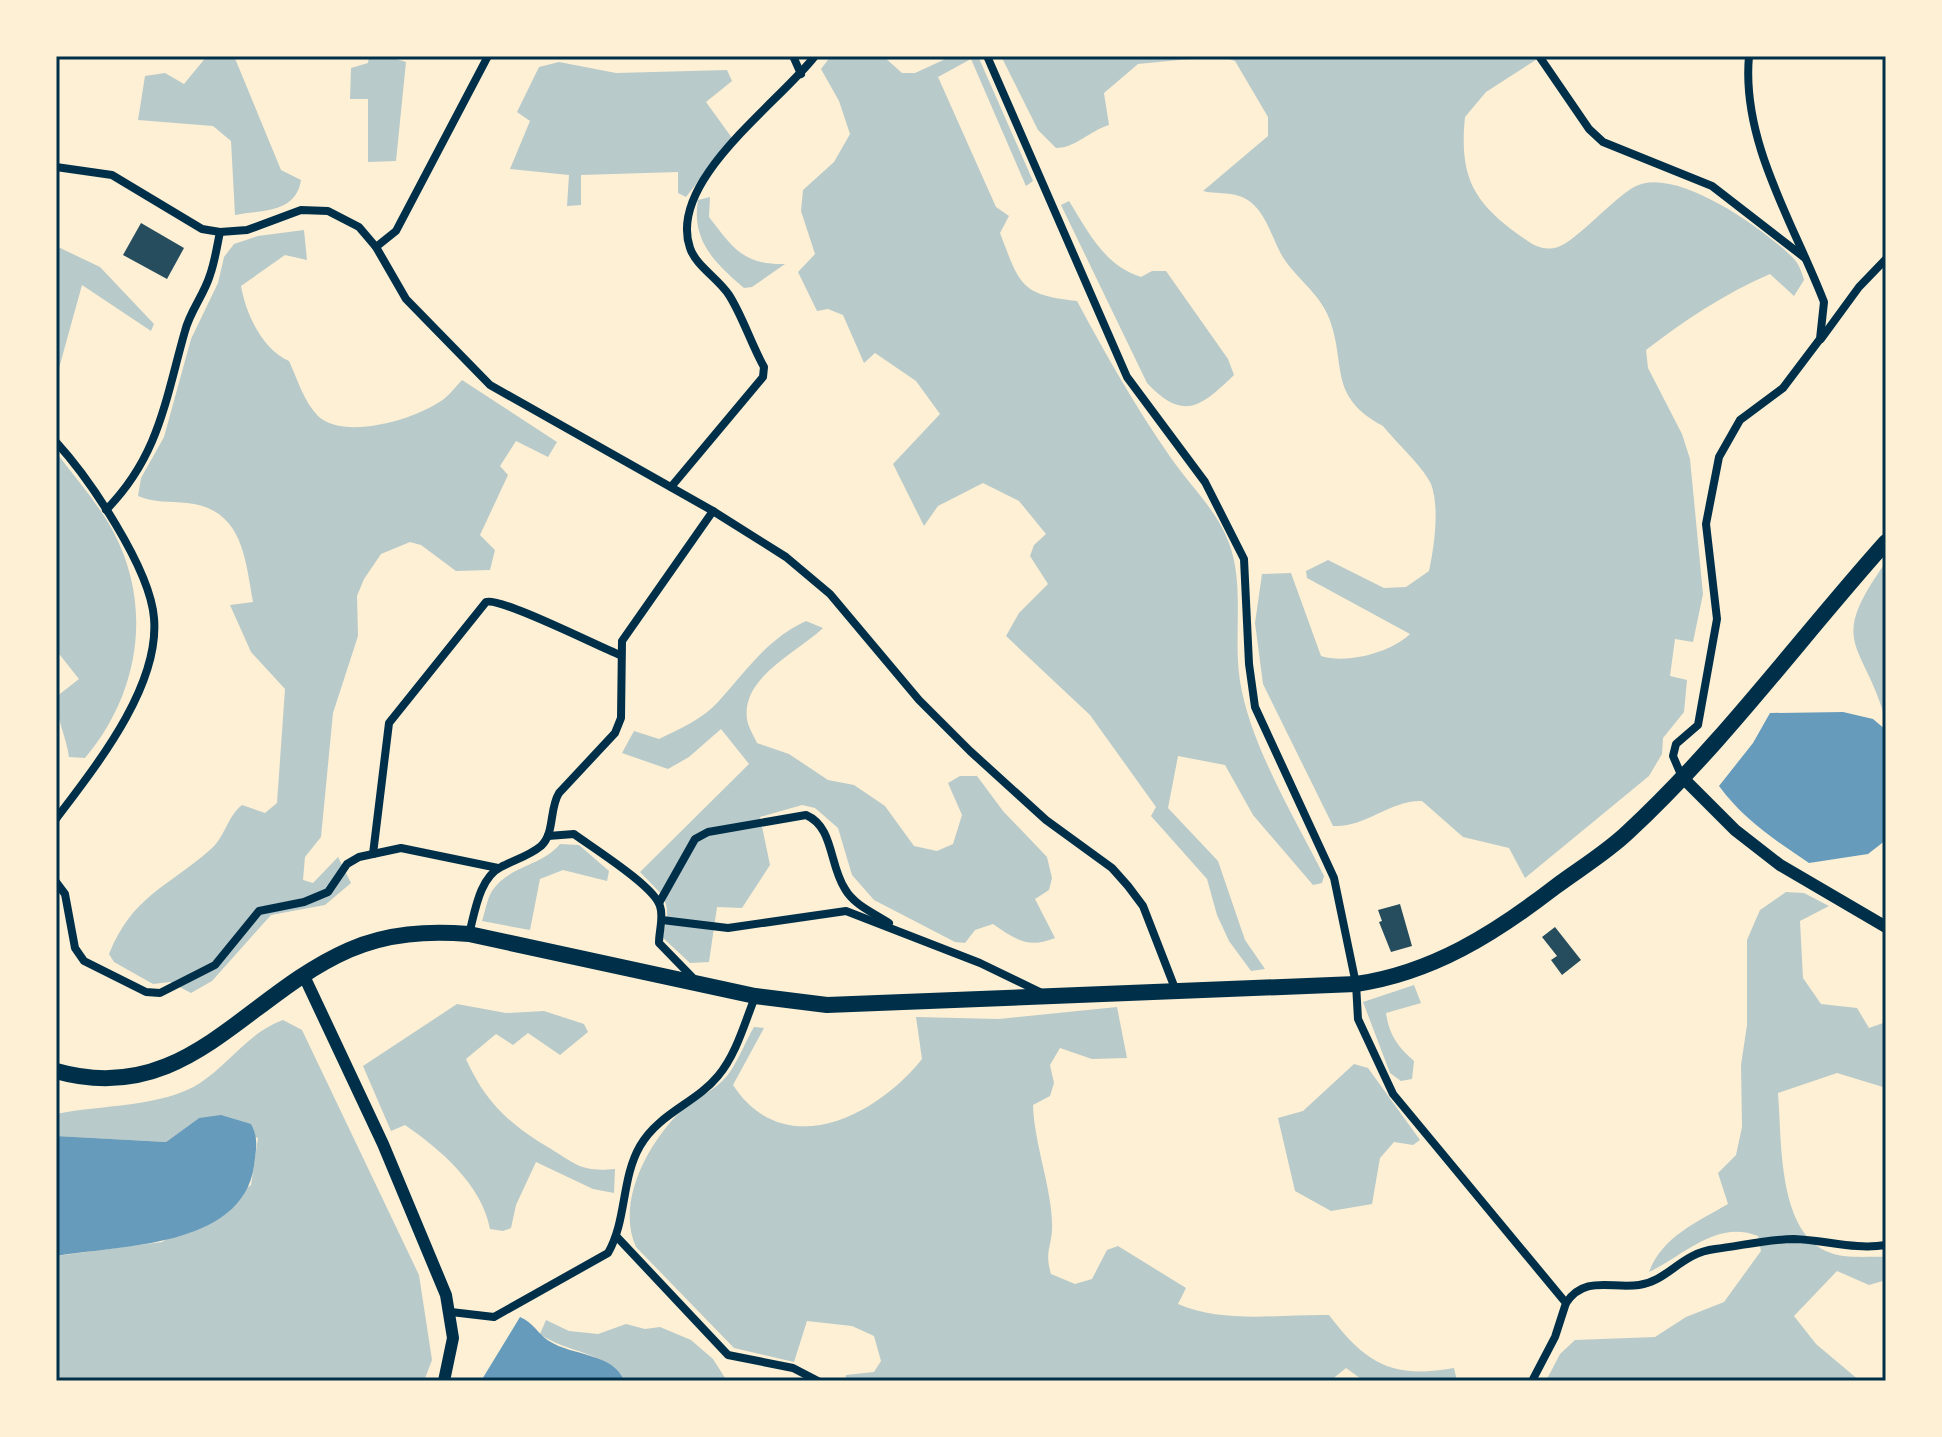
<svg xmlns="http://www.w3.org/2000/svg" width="1942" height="1437" font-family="Figtree,sans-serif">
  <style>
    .green { fill: #b9caca }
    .water { fill: #669bbc }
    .building { fill: #264d5e }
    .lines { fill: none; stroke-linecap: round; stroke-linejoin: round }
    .minor { stroke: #003049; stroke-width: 8 }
    .tertiary { stroke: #003049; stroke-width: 12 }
    .trunk { stroke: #003049; stroke-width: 16 }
    .neatline { fill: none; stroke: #003049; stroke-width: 3 }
  </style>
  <rect width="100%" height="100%" fill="#fdf0d5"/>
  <g class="green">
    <path d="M207 56H234L281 170 301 180C296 213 263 210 235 215L231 141 213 126 138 120 145 76 165 73 184 84Z"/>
    <polygon points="369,56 387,56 406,62 396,161 368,162 368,99 350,99 351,68 368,63"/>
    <path d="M831 56H883L902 73H915L952 56H978L1033 181 1026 186 971 59 938 77 996 207 1009 216 1000 233C1020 285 1020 295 1077 301 1106 355 1136 408 1171 458 1190 486 1217 510 1229 543 1245 586 1233 636 1240 681 1250 745 1295 818 1324 876L1322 883 1313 885 1253 815 1225 765 1178 756 1168 808 1218 861 1245 940 1265 969 1251 971 1229 941 1217 915 1207 879 1151 816 1156 807 1090 715 1006 636 1019 613 1048 584 1030 556 1034 545 1046 534 1019 501 983 483 938 506 924 526 893 464 940 414 916 381 875 353 864 363 843 315 828 309 817 311 798 272 815 254 801 211 803 190 834 162 850 134 839 101 821 69Z"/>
    <path d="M1001 56H1220L1138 64 1104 93 1109 125C1089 131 1076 148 1056 148L1038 130Z"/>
    <path d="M1220 56H1542L1486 92 1465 117C1459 176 1473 202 1519 235 1532 244 1542 252 1558 247 1575 242 1614 198 1634 187 1674 164 1766 230 1794 259 1799 264 1802 273 1804 280L1794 296 1770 274C1724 294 1685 320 1646 350L1648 368 1682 434 1690 459 1703 594 1693 642 1675 639 1670 676 1687 680 1684 712 1663 738 1662 754 1649 776 1525 878 1509 848 1463 837 1422 801C1390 800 1365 828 1333 826L1263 684 1255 623 1262 574 1291 573 1321 656C1347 664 1390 653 1410 634L1307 578 1306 571 1328 560 1384 588 1406 587 1429 571C1434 548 1440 508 1431 484 1424 468 1395 441 1383 426 1327 396 1347 365 1329 318 1319 292 1294 277 1281 254 1271 235 1263 203 1239 196 1228 192 1215 194 1203 191L1268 136V117L1235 61Z"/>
    <polygon points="559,62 616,73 727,70 732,81 706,102 732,138 686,197 678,193 678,172 581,175 581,205 567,206 569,175 510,169 530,121 517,112 539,67"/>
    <path d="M710 197 709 217C733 248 743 265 785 264L752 287 744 288C715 263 691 241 698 200Z"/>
    <path d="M1069 201C1089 233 1104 265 1141 277L1152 271H1166L1228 359 1234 375C1200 408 1183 421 1147 383L1061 205Z"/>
    <path d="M304 230 307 260 285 255 241 286C246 314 262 349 289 361 297 378 304 402 318 416 344 441 419 419 445 398 451 393 456 386 462 380L557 442 548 457 516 441 500 466 508 475 480 535 495 550 490 570 456 571 421 545 410 542 381 554 364 579 357 596 358 636 333 713 321 837 305 857 303 880 313 883 338 857 351 883 325 905 271 915 212 981 191 993 170 982 153 984 114 962 109 954C133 895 167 888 211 849 225 837 227 817 242 805L265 813 277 803 285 689 251 652 230 605 253 602C245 556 242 509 187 503 170 501 154 503 138 496L141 478 164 437 191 339 218 283 224 257 234 244 258 236Z"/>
    <polygon points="56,246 100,267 154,324 151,331 82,285 56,379"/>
    <path d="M56 452C75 478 99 504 114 533 153 608 139 694 85 758L69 757C66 735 56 719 56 697L79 679 56 650Z"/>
    <path d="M1886 562V721C1863 639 1826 646 1886 562Z"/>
    <path d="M806 621 823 628C798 652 741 677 747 719 748 727 754 736 757 743L789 754 828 780 854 785 885 806 914 846 937 851 953 844 962 815 948 783 960 776H977L1003 811 1047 857 1052 878 1049 890 1035 899 1055 938C1029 949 1014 939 993 924L975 930 965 943 955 942 874 900 852 875 838 828 815 808 802 805 760 817 770 865 742 908 717 907 709 962 690 963 662 937C674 901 664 897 640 872L749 764 721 729 689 757 668 769 622 753 634 731 659 739C679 729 703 719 718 702 746 671 767 639 806 621Z"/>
    <path d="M560 844 579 845 609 871 607 881 563 870 540 879 530 930 482 921C485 912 487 899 492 891 508 866 542 866 560 844Z"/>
    <path d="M1786 892 1804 893 1829 906 1800 921 1803 978 1821 1004 1857 1008 1869 1028 1886 1022V1095L1883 1087 1837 1073 1778 1093C1782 1140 1777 1235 1831 1253 1847 1259 1869 1256 1886 1257V1280L1869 1285 1837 1271 1794 1316 1816 1344 1860 1381H1546L1560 1354 1575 1340 1655 1337 1686 1317 1724 1302 1761 1251 1758 1236C1717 1219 1683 1256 1649 1272 1662 1237 1697 1222 1728 1204L1718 1173 1736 1155 1742 1127 1741 1065 1747 1025V940L1760 910Z"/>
    <path d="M1414 985 1421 1003 1386 1013C1389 1035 1398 1047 1414 1061L1412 1079 1401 1081 1390 1073 1363 1002Z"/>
    <path d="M457 1004 506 1013 544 1011 584 1024 588 1032 560 1055 528 1033 513 1045 496 1034 466 1059C485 1102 511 1126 551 1149 577 1165 582 1172 615 1169L614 1193 593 1189 536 1162 516 1205 511 1228 503 1231 490 1229C482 1185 440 1149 405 1125L391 1131 363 1066Z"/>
    <path d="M1117 1007 1127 1058 1092 1059 1060 1048 1050 1065 1054 1083 1050 1096 1033 1105C1034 1145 1054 1194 1052 1231 1050 1251 1045 1253 1051 1274L1075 1284 1092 1279 1107 1250 1118 1246 1186 1288 1178 1304C1224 1324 1280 1314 1329 1315 1366 1364 1392 1379 1454 1368L1457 1381H1364L1346 1368 1330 1381H845L846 1375 874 1372 881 1361 874 1336 852 1326 807 1321 794 1362 734 1348 636 1247C616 1203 647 1145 679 1113 693 1099 714 1092 727 1076 738 1062 745 1042 754 1027L764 1028 733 1085C784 1163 876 1117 922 1059L916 1017 999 1019Z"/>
    <path d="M283 1020 302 1030 419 1275 432 1360 424 1381H56V1256L162 1242 251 1185 258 1138 199 1118 166 1142 56 1136V1114C99 1105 164 1107 200 1083 230 1063 249 1032 283 1020Z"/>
    <polygon points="1354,1064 1368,1068 1420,1140 1413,1145 1394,1142 1380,1158 1372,1204 1331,1211 1295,1191 1278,1118 1303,1111"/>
    <path d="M546 1320 569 1331 598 1334 626 1324 645 1329 660 1327 691 1340 713 1359 727 1381H624C614 1354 564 1352 540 1334Z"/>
  </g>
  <g class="water">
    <path d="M1843 712 1873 719 1886 730V840L1868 854 1809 863C1775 840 1744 820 1719 786L1753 743 1770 713Z"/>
    <path d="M221 1115 251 1124C259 1139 256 1149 254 1166 242 1248 120 1245 56 1256V1136L166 1142 199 1118Z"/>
    <path d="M520 1317C533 1322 538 1334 549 1341 572 1356 614 1353 624 1381H481Z"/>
  </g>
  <g class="building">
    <polygon points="141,223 184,248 167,279 123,255"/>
    <polygon points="1400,904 1412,946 1391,952 1379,922 1382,921 1378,910"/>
    <polygon points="1555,927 1581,960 1562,975 1551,960 1557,956 1542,937"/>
  </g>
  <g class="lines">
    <g class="minor">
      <polyline points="793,56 801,74"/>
      <polyline points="987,56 1127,377 1205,482 1244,559 1249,664 1255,707 1334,878 1356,984 1358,1019 1393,1094 1566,1303 1555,1337 1532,1381"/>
      <polyline points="1539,56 1589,129 1603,142 1712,186 1805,258"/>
      <polyline points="56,167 112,175 202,229 220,232 247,230 301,210 328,211 359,227 376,247 406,299 490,385 713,511 786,557 830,594 919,700 970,751 1046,820 1112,868 1128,886 1143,906 1176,991"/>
      <polyline points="376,247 396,231 488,56"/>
      <polyline points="1821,339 1859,287 1886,259"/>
      <path d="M56 442C89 478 150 568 154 618 160 687 95 767 56 819"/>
      <path d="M671 487 763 377 764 367C751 344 743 317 729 295 719 279 696 266 690 248 667 181 778 104 815 56"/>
      <path d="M106 510C159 456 165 401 185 331 190 311 204 295 210 275 215 261 217 246 220 232"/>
      <path d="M1682 777 1673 756 1676 744 1698 725 1717 619 1706 524 1719 457 1740 420 1783 388 1820 339 1824 302C1794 224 1741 142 1749 56"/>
      <path d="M548 836 574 834C593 848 654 886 660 906 664 918 659 930 659 943L694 979"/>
      <path d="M373 854 389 723 486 602C501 597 597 646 620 655"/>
      <polyline points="56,882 65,894 75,948 84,961 146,992 160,993 215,965 259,911 304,902 328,892 347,864 359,857 401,848 498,868"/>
      <path d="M659 903 695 839 708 832 806 815C834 827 829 865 845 889 854 905 874 913 889 923"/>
      <polyline points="662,920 728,928 846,911 980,963 1042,993"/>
      <path d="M469 934C475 912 479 878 501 867 514 860 529 856 541 846 555 833 549 809 559 793L615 733 621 718 622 641 713 511"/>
      <polyline points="617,1237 728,1355 793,1368 818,1381"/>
      <path d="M1566 1303C1585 1275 1611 1289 1639 1285 1668 1281 1681 1253 1715 1249 1740 1246 1769 1239 1794 1239 1826 1240 1854 1250 1886 1245"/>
      <path d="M451 1312 494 1317 608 1253C627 1220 621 1179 640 1146 659 1113 696 1103 718 1076 736 1055 745 1022 755 997"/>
    </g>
    <g class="tertiary">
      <polyline points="1683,778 1735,830 1780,865 1886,927"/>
      <polyline points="304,976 383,1144 446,1295 453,1338 444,1381"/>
    </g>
    <path class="trunk" d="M56 1071C185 1108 244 996 349 950 388 933 427 931 469 934L755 996 827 1005 1356 984C1432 973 1494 934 1555 887 1579 869 1606 853 1628 832 1723 744 1800 638 1886 542"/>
  </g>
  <rect width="1942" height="1437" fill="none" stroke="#fdf0d5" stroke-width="116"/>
  <rect x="58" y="58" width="1826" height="1321" class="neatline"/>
</svg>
